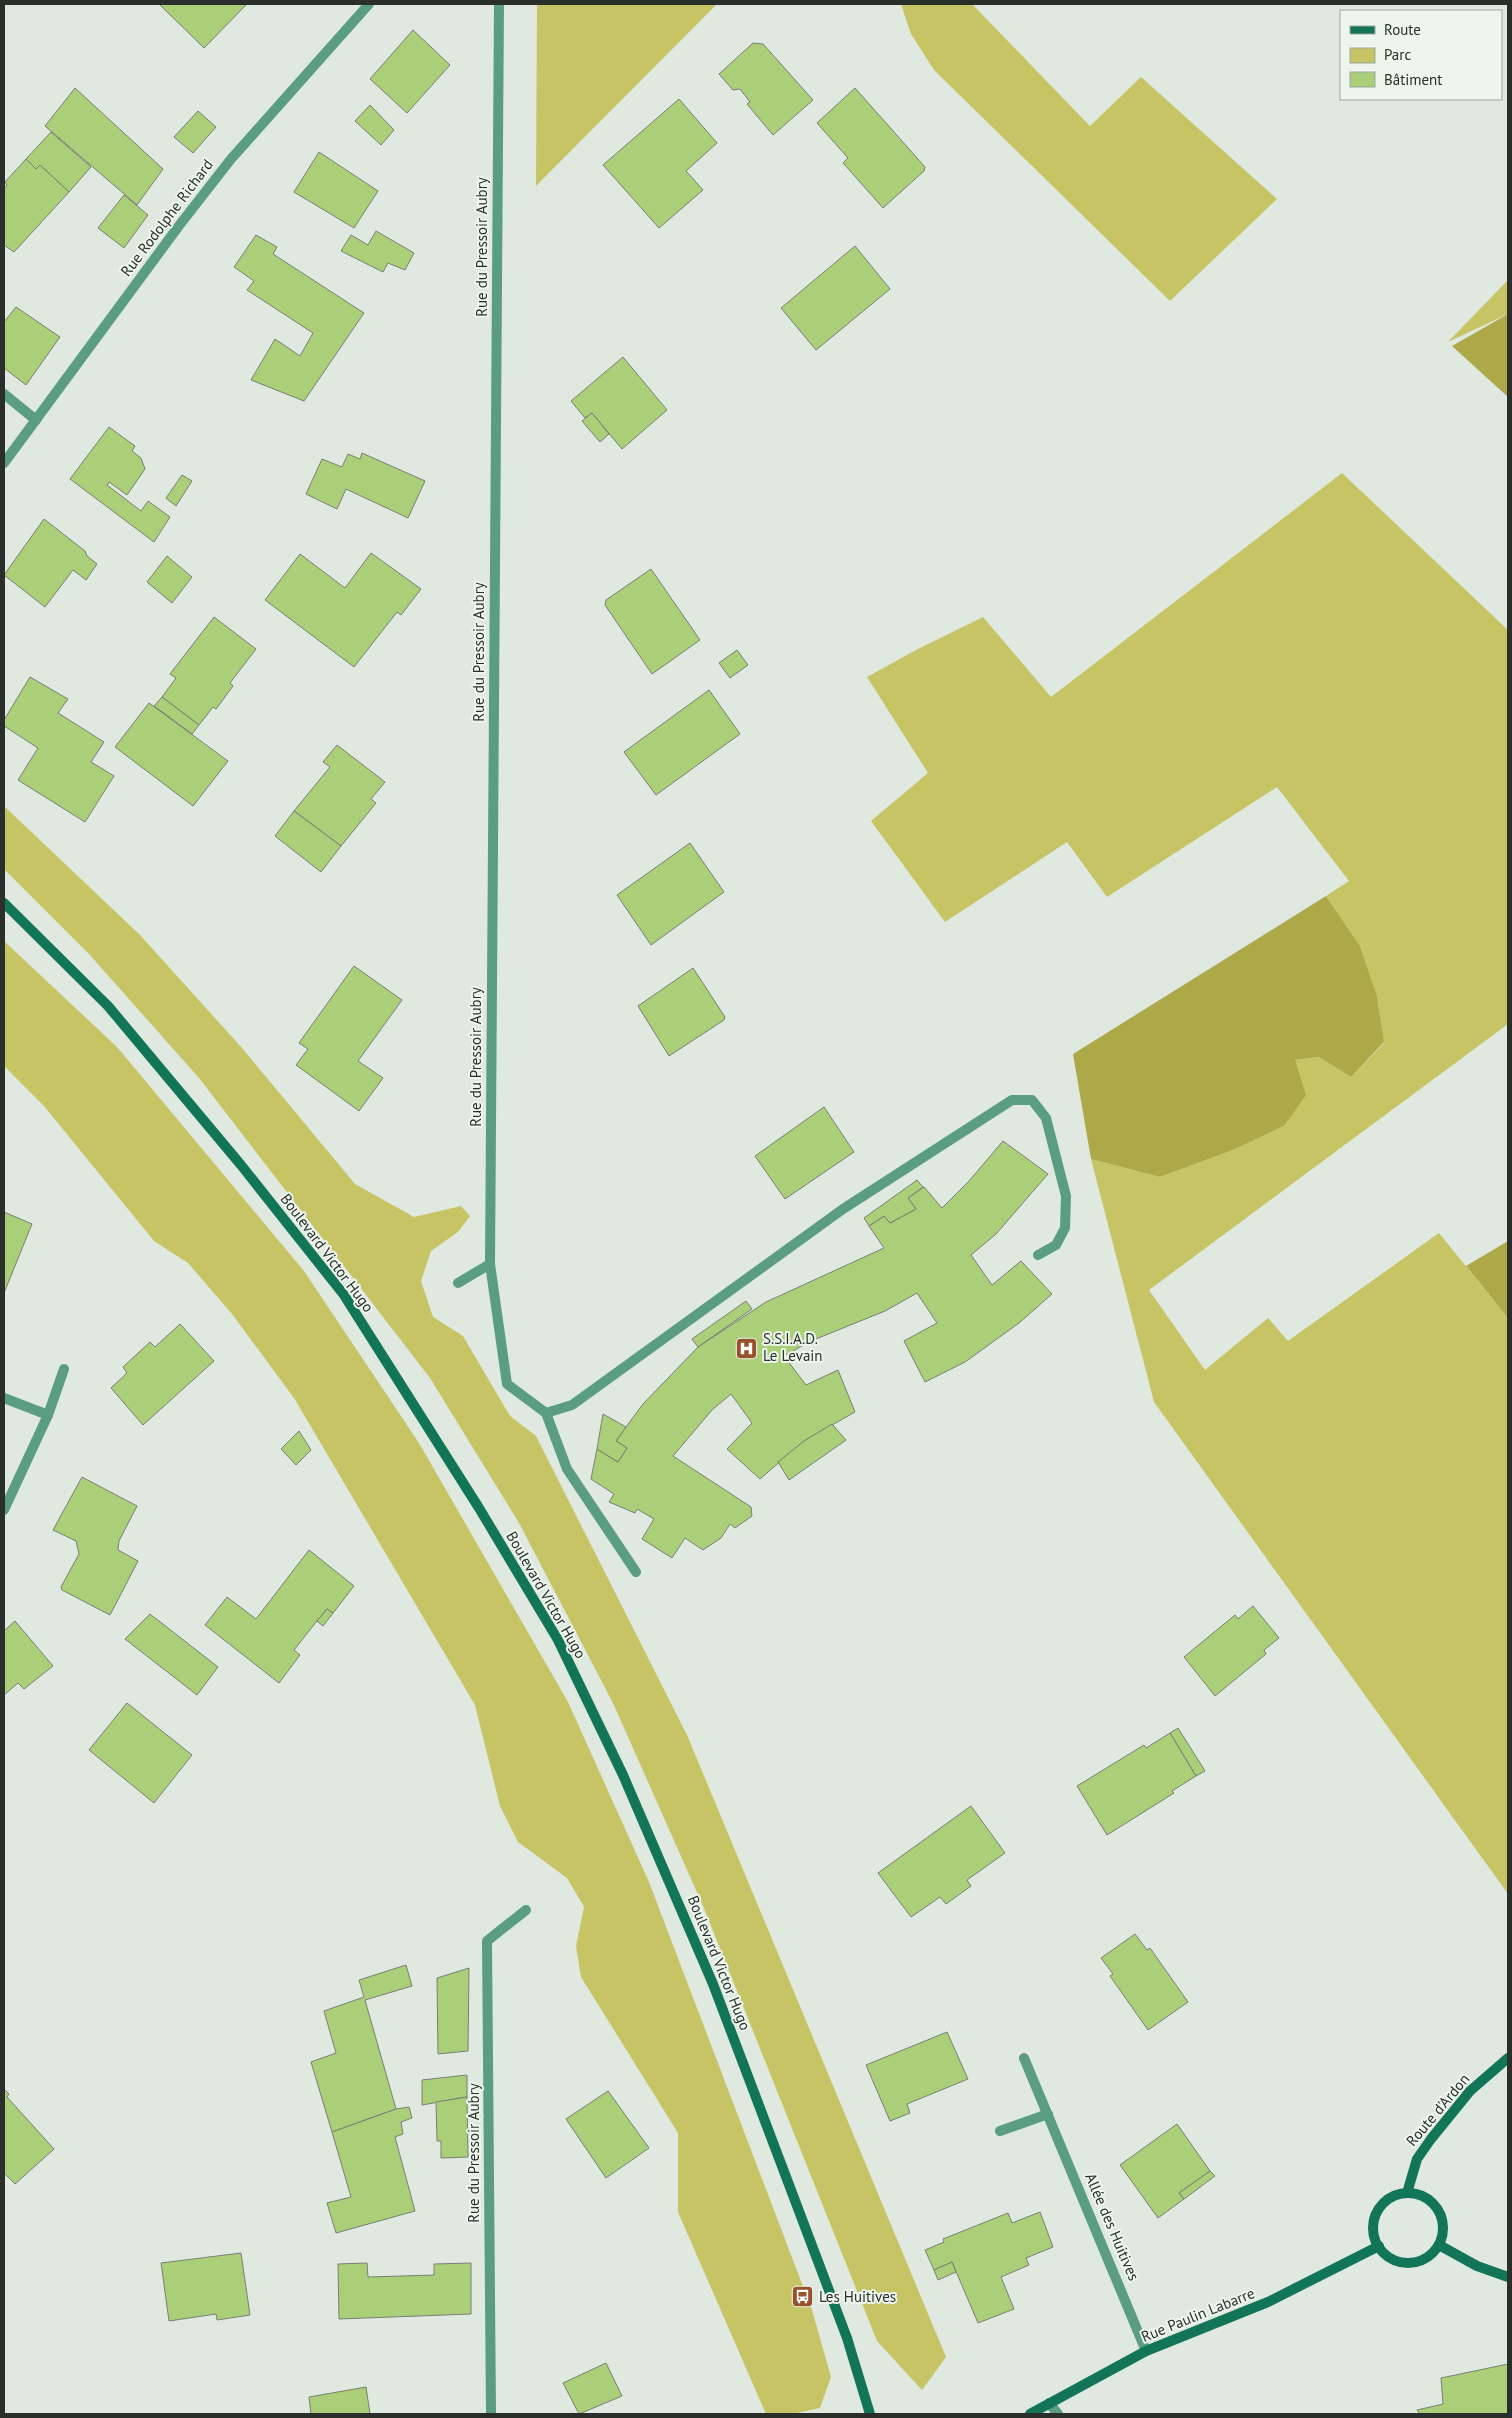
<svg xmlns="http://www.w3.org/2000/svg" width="1512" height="2418" font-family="'PT Sans',sans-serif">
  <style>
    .green { fill: #c7c465 }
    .forest { fill: #ada949 }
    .building { fill: #abce78; stroke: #7a7f74 }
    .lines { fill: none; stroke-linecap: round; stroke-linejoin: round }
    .lane { stroke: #5a9d83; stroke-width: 10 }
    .street { stroke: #5a9d83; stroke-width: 10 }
    .secondary { stroke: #137557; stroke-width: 10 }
    .labels { text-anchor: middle; stroke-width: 4; stroke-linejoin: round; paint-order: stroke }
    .street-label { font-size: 15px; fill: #2b2f2b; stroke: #ecf6ed }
    .poi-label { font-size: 15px; fill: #2b2f2b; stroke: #ecf6ed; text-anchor: start }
  </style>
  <rect width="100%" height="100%" fill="#dfe9e0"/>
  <g class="green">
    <polygon points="537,4 717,4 536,186"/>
    <polygon points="901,4 972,4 1090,126 1141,77 1277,199 1170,301 934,70 911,34"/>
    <polygon points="1508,280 1508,314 1448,342"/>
    <polygon points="1342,473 1508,630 1508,1024 1149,1290 1205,1370 1268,1318 1288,1341 1439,1233 1508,1318 1508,1894 1154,1402 1091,1159 1160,1177 1233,1150 1284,1126 1295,1060 1319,1057 1351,1077 1384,1043 1377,996 1360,946 1326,896 1349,881 1277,787 1107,897 1067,842 945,922 871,821 928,773 867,677 916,650 983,617 1051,697"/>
    <polygon points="4,806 140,935 242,1048 355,1184 414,1217 461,1206 470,1216 458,1232 431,1251 421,1281 433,1317 463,1336 510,1416 536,1436 687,1735 946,2357 922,2390 877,2341 703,1906 613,1703 519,1523 430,1378 199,1078 89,954 4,869"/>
    <polygon points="4,941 117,1047 304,1271 419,1443 568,1702 649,1882 812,2310 831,2377 820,2408 792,2414 766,2414 678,2212 678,2133 581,1977 576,1946 584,1907 567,1878 518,1842 500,1806 475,1705 294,1398 232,1314 188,1263 154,1241 44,1106 4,1066"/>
  </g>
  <g class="forest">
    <polygon points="1508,314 1508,397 1452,346"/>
    <polygon points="1326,896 1360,946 1377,996 1384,1042 1351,1077 1319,1057 1295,1060 1306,1095 1284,1126 1233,1150 1160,1177 1091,1159 1073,1054"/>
    <polygon points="1508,1241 1508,1318 1466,1266"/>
  </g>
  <g class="building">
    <polygon points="159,4 247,4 204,48"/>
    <polygon points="413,30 450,65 407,113 370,79"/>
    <polygon points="753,43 763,44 813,100 773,135 747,104 750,102 740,89 733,90 719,74"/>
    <polygon points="75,88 163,169 137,205 45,126"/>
    <polygon points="855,88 925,167 924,171 883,208 843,163 848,158 817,123"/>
    <polygon points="679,99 717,143 686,171 703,190 659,228 603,165"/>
    <polygon points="370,105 394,130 381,145 355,121"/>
    <polygon points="198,111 216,127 193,153 174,137"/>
    <polygon points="51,132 91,167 69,192 40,165 36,169 26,159"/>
    <polygon points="319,152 378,191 354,228 294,192"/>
    <polygon points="26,159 36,169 40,165 69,192 14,252 4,245 4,189 7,185 5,182"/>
    <polygon points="124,195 148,215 124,248 98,228"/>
    <polygon points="376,231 414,253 405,270 388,263 383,272 341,251 351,235 368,245"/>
    <polygon points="256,235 277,247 273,254 364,313 304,401 251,380 275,339 300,356 313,333 247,290 254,281 234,267"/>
    <polygon points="855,246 890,289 816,350 781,308"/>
    <polygon points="16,307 60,337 26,385 4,368 4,322"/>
    <polygon points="623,357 667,410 622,449 592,413 585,418 571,401"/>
    <polygon points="592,413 609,434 600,442 582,421"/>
    <polygon points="109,427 135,446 132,451 141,458 145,469 127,495 109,482 107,485 141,511 148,501 170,517 154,542 70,479"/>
    <polygon points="362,453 425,481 408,518 346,489 337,509 306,494 322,459 342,467 348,454 360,459"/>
    <polygon points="182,475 192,481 176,506 166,498"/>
    <polygon points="44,519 85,551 87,556 97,564 86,580 73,570 45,607 4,575"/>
    <polygon points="371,553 421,589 401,615 397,612 354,667 265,600 300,554 345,588"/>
    <polygon points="167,556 192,577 172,603 147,582"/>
    <polygon points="651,569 700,640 652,674 605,605 606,600"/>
    <polygon points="214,617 256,649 230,683 233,686 216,709 213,707 199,725 162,697 176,678 170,674"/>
    <polygon points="737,650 748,665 730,678 719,663"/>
    <polygon points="30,677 68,699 58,713 104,742 91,762 114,776 85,822 18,780 38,748 4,726 4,720"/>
    <polygon points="709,690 740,734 656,795 624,752"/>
    <polygon points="162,697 199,725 192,734 154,706"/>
    <polygon points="149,703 228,761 193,806 115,747"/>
    <polygon points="337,745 385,782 371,799 376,803 341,846 294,811 330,767 323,762"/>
    <polygon points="294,811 341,846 321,872 275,836"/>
    <polygon points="690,843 724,892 651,945 617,895"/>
    <polygon points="354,966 402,1000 358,1061 383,1078 359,1111 296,1065 308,1049 299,1043"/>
    <polygon points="693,968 725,1017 724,1020 669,1056 638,1006"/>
    <polygon points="824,1107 854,1152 785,1199 755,1156"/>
    <polygon points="1003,1141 1048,1174 996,1234 971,1255 992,1285 1021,1261 1052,1294 1019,1323 965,1362 925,1382 904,1341 937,1323 917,1293 885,1311 811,1341 784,1356 806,1385 838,1370 855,1412 804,1441 760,1479 727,1449 752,1423 731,1394 712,1410 673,1456 751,1507 752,1516 735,1528 730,1524 721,1538 703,1550 685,1538 672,1558 642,1539 654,1519 637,1509 635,1513 609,1502 614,1494 591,1479 597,1449 618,1462 627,1448 616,1441 626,1427 643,1404 698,1347 766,1302 884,1248 869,1226 884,1216 890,1223 916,1209 908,1198 924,1187 942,1208 969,1181"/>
    <polygon points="917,1180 923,1187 908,1198 916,1209 890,1223 884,1216 869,1226 864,1218"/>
    <polygon points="4,1212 32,1224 4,1293"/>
    <polygon points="746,1301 752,1309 698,1347 692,1339"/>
    <polygon points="180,1324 214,1361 143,1425 111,1388 127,1373 123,1367 150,1342 155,1347"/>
    <polygon points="603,1414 626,1427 616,1441 627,1448 618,1462 597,1449"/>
    <polygon points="832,1424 846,1440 789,1480 778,1462 804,1441"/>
    <polygon points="299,1431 311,1450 296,1465 281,1449"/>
    <polygon points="82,1477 137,1506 119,1541 118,1550 138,1561 110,1615 62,1590 61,1587 79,1554 76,1541 53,1530"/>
    <polygon points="309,1550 354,1586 333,1613 327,1609 317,1621 294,1650 300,1655 279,1683 205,1625 227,1597 256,1619"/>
    <polygon points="1253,1606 1279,1638 1264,1650 1266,1654 1215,1696 1184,1657 1235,1615 1238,1619"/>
    <polygon points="327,1609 333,1613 323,1626 317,1621"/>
    <polygon points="150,1614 218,1667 197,1695 125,1639"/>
    <polygon points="15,1621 53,1666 24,1689 18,1683 4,1695 4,1631"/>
    <polygon points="127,1703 192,1755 154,1803 89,1750"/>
    <polygon points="1178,1728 1205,1771 1196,1776 1170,1733"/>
    <polygon points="1170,1733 1196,1776 1172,1791 1174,1793 1107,1835 1077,1786 1144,1745 1146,1748"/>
    <polygon points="971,1806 1005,1853 967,1880 971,1886 946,1904 940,1897 911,1917 878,1873"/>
    <polygon points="1135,1934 1147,1950 1150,1948 1188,2002 1148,2030 1110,1976 1113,1974 1101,1958"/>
    <polygon points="406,1965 412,1986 365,2000 396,2109 332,2132 311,2062 336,2053 324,2011 364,1997 359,1980"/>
    <polygon points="469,1968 468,2051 438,2054 437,1978"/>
    <polygon points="947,2032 968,2079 907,2104 910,2113 890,2121 866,2065"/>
    <polygon points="467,2075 467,2097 422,2105 422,2080"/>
    <polygon points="4,2089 9,2094 7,2097 54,2149 15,2184 4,2173"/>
    <polygon points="608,2091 649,2148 606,2178 566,2119"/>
    <polygon points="467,2097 468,2157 441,2158 441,2141 437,2141 436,2102"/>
    <polygon points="409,2107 412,2118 401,2122 403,2134 395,2137 415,2211 336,2233 327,2203 351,2197 332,2132 396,2109"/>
    <polygon points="1177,2124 1210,2171 1179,2193 1184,2199 1158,2218 1120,2165"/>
    <polygon points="1210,2171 1215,2176 1184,2199 1179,2193"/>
    <polygon points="1040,2212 1053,2247 1026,2258 1029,2265 1001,2277 1014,2309 978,2323 952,2262 934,2270 925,2250 944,2242 943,2239 1008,2213 1012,2223"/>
    <polygon points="241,2253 250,2315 217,2320 216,2314 169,2321 161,2263"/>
    <polygon points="952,2262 956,2272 938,2280 934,2270"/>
    <polygon points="367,2263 368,2277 434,2275 434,2264 471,2263 471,2314 339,2319 338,2264"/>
    <polygon points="606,2363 622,2396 579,2414 563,2383"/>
    <polygon points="1508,2364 1508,2414 1420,2414 1417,2410 1443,2404 1441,2378"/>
    <polygon points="366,2387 370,2414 311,2414 309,2397"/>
  </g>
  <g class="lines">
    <g class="lane">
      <polyline points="490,1264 507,1384 546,1413"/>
      <polyline points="636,1572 567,1469 546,1413 572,1405 843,1209 1012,1100 1032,1100 1046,1118 1066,1196 1065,1228 1056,1245 1038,1255"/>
    </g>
    <g class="street">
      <polyline points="4,394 36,420"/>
      <polyline points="4,463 178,227 231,159 369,4"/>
      <polyline points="458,1283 490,1264 499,4"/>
      <polyline points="4,1398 48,1415"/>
      <polyline points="4,1510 48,1415 64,1369"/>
      <polyline points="1024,2058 1146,2351"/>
      <polyline points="1000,2131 1048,2114"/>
      <polyline points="1049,2403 1058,2414"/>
      <polyline points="491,2414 487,1941 526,1910"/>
    </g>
    <g class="secondary">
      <polyline points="4,903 108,1006 241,1165 344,1295 479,1508 558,1640 623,1775 713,1984 847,2338 870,2414"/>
      <polyline points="1407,2193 1417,2159 1431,2139 1470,2091 1508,2058"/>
      <circle cx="1408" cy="2228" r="35"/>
      <polyline points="1439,2245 1477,2266 1508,2277"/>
      <polyline points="1030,2414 1146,2351 1268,2302 1379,2246"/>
    </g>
  </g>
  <defs>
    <symbol id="hospital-square" viewBox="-11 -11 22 22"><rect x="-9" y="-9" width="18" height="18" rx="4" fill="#98512a" stroke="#ecf6ed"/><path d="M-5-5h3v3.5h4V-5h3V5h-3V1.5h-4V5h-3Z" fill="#fff"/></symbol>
    <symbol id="bus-square" viewBox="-11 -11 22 22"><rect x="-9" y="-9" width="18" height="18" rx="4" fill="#98512a" stroke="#ecf6ed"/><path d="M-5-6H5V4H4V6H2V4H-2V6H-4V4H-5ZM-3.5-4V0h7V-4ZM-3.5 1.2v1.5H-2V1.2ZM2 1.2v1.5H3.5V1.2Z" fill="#fff"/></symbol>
  </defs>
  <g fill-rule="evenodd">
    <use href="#hospital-square" x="734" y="1336" width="25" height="25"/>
    <use href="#bus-square" x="790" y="2284" width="25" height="25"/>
  </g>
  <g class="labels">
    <g class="street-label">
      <text transform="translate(167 218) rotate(-53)" y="5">Rue Rodolphe Richard</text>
      <text transform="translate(482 247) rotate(-90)" y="5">Rue du Pressoir Aubry</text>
      <text transform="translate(479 652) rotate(-90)" y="5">Rue du Pressoir Aubry</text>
      <text transform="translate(476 1057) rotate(-90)" y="5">Rue du Pressoir Aubry</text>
      <text transform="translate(327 1253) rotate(53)" y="5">Boulevard Victor Hugo</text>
      <text transform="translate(546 1595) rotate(60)" y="5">Boulevard Victor Hugo</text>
      <text transform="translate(719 1963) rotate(68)" y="5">Boulevard Victor Hugo</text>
      <text transform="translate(1438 2110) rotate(-50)" y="5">Route d'Ardon</text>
      <text transform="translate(474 2153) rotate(-90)" y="5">Rue du Pressoir Aubry</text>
      <text transform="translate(1112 2227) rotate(67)" y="5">Allée des Huitives</text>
      <text transform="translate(1198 2315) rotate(-22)" y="5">Rue Paulin Labarre</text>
    </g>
    <g class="poi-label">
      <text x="763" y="1344">S.S.I.A.D.<tspan x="763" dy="17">Le Levain</tspan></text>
      <text x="819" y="2302">Les Huitives</text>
    </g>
  </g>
  <rect width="1512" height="2418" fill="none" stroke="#2b2f2b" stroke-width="10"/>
  <rect x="1340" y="10" width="162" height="90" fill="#ecf6ed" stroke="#9fa69f"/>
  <rect x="1350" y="26" width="25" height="8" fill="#137557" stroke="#9fa69f"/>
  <text x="1384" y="35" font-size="15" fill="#2b2f2b">Route</text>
  <rect x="1350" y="48" width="25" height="15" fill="#c7c465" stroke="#9fa69f"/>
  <text x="1384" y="60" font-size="15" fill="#2b2f2b">Parc</text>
  <rect x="1350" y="72" width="25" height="15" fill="#abce78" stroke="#9fa69f"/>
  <text x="1384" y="85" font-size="15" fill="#2b2f2b">Bâtiment</text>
</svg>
